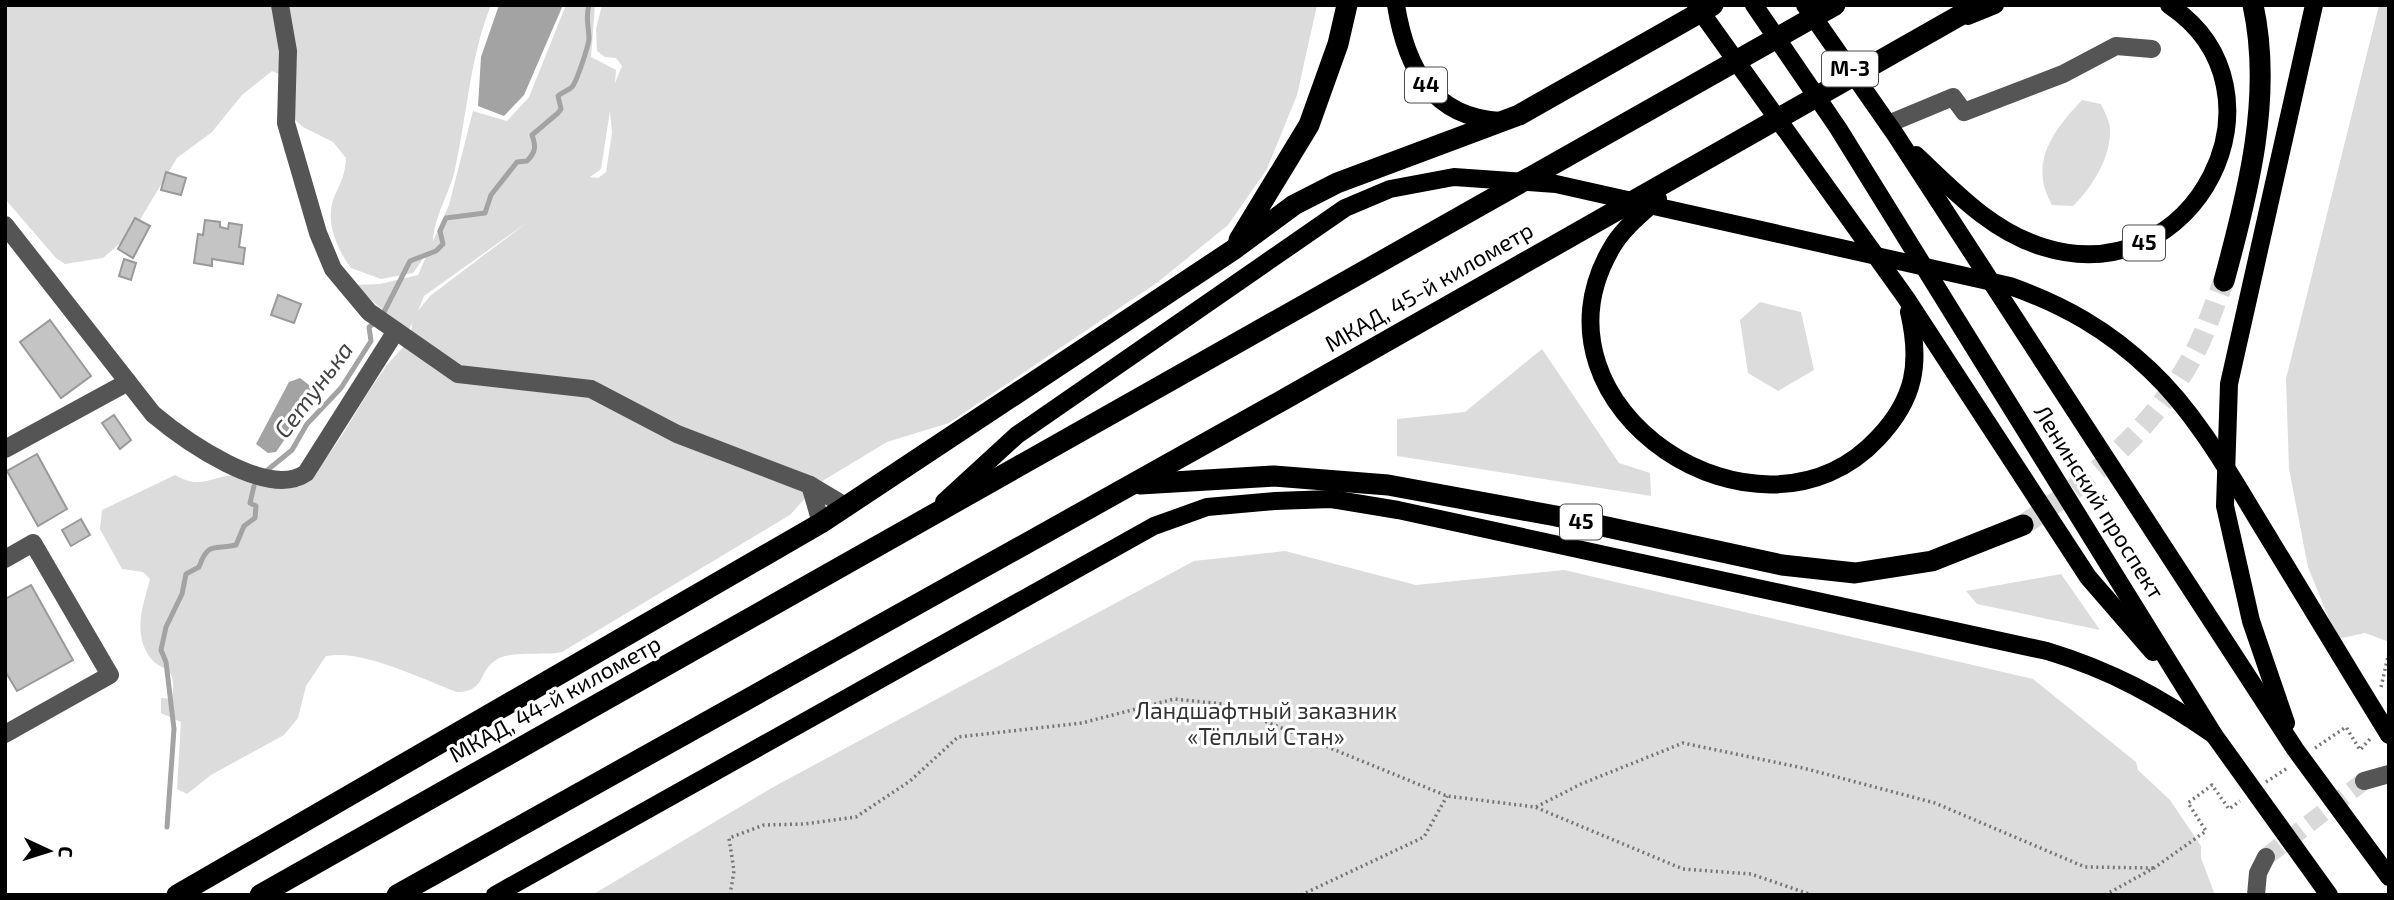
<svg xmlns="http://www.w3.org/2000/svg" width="2394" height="900" font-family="'Exo 2',sans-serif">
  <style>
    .green { fill: #dcdcdc; fill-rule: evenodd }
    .water { fill: #a3a3a3 }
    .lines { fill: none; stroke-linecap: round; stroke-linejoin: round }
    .stream { stroke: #a3a3a3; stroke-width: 5 }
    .building { fill: #c4c4c4; stroke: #999; stroke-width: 2 }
    .minor-tunnel { stroke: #d9d9d9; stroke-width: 18; stroke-dasharray: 18 9; stroke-linecap: butt }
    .highway-tunnel { stroke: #d9d9d9; stroke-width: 21; stroke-dasharray: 21 10; stroke-linecap: butt }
    .path { stroke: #777; stroke-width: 3.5; stroke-dasharray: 2 3.5; stroke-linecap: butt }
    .minor { stroke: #555; stroke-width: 18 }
    .major { stroke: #000; stroke-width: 18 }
    .highway { stroke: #000; stroke-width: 21 }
    .labels { text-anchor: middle; stroke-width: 6; stroke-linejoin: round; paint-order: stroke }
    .shield { fill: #fff; stroke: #4c4c4c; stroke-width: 2 }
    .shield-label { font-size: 21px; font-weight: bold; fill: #000 }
    .street-label { font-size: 23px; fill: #000; stroke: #fff }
    .park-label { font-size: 23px; fill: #333; stroke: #fff }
    .water-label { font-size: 24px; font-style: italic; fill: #444; stroke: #fff }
  </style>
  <rect width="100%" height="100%" fill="#fff"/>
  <g class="green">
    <path d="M5 5H491C470 57 467 115 455 169 450 193 434 216 433 241L449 205 473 111 507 121 529 97 566 5H595L591 57 616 70 615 83 622 66 616 58 605 57 597 51 596 29 602 5H1317L1297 95 1267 169 1228 225 1158 282 949 423 887 442 819 483 790 515 562 652C543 656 511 650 496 660 478 671 486 692 457 692 421 679 364 649 326 656L306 686 298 718 284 735 211 775 187 794 177 789 181 722 161 713V698L172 699C178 658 159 677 146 651 134 627 144 603 150 579L143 572 122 569 100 529 102 510 175 475C202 491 211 475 239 475 256 475 277 487 299 487 334 459 357 405 385 368 396 352 412 345 412 323L408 332 354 285 380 284 418 275 428 252 413 273 381 279 351 268C336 248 324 219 335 195 342 180 345 174 346 158L333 142 303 127 295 120 291 110V79L272 71 242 95 212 132 177 158 132 233 103 258 65 264 56 258 5 199ZM610 111 612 133 606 172 598 178 590 177 601 169ZM529 221 430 296 418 311 424 296Z"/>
    <polygon points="2379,5 2389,5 2389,642 2365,633 2337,639 2308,567 2289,469 2286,379"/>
    <path d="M2082 100 2101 104C2104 111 2110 121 2110 129 2111 158 2092 187 2073 206L2052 205C2028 163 2053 131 2082 100Z"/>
    <polygon points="1760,302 1801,312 1814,370 1778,391 1748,373 1740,320"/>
    <polygon points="1542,349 1619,463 1650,473 1651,496 1397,456 1397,419 1465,412"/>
    <polygon points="1285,551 1416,585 1564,570 2033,679 2136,762 2138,770 2170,800 2201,846 2201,858 2215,895 592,895 775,786 1194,561"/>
    <polygon points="2061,574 2100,630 1977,604 1966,591"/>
  </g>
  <g class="water">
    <polygon points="499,5 563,5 524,95 504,116 478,106 481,57"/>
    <polygon points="300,378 309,385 313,398 276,452 268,453 256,444 289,382"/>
  </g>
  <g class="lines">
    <g class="stream">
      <path d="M383 314 410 261 436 251 443 244 440 231 446 218 485 213 491 195 517 162 527 161C536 152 536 146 532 135L558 113 561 109 558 96C562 92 568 91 572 87 577 81 588 47 589 39 589 27 585 18 589 5"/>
      <polyline points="265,472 292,450 307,424 341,388 371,341 369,327 376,322"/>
      <path d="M167 827 174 729 166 662 161 650 166 627 182 594 186 574 199 567C208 541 214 550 236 545L244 526 255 518 256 506 250 503 254 486"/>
    </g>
  </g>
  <g class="building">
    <polygon points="166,172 186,178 181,195 161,190"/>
    <polygon points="135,218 150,226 133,258 118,249"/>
    <polygon points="205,220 220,222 220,227 228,229 229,223 242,225 239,247 245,248 243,264 212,259 212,266 194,263 198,234 203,235"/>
    <polygon points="124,259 136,263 131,280 119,276"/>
    <polygon points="278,295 301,304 294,323 271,315"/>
    <polygon points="50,320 91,376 61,398 20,342"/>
    <polygon points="114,415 131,440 120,449 102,423"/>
    <polygon points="37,454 67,509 38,526 7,471"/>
    <polygon points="81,519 90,535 71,546 62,530"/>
    <polygon points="31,585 73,660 17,691 5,671 5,599"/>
  </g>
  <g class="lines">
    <polyline class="minor-tunnel" points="2266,857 2364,781"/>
    <path class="highway-tunnel" d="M2023 525C2094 478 2159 424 2198 346 2208 325 2215 302 2224 281"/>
    <g class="path">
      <polyline points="2381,687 2389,652"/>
      <polyline points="2315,748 2346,727 2360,750 2370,739"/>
      <polyline points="2266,782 2289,767"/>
      <polyline points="1536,807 1581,784 1683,743 1803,768 1935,803 2085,867 2154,868"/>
      <polyline points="730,895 734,871 729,838 764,825 804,824 856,817 910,781 958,737 1082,723 1174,699 1223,704 1447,796 1535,807 1683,869 1751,874 1812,895"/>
      <polyline points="1301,895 1424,837 1447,796"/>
      <polyline points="2105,895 2154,868 2206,831 2188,803 2212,785 2229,809 2240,801"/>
    </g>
    <g class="minor">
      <polyline points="280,5 288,51 286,123 318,233 333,269 369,312 458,374 591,389 677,434 810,485"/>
      <polyline points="1888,124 1953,97 1964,112 2063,74 2116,46 2152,49"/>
      <path d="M5 225 153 414C184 440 268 500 306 473L396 331"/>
      <polyline points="5,449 128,382"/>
      <polyline points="821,523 810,485 847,507"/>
      <polyline points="5,559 33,543 110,675 5,734"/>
      <polyline points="2364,781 2389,774"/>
      <polyline points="2256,895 2258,873 2266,857"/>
    </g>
    <g class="major">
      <path d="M1396 5C1406 67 1432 118 1501 121"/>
      <polyline points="1696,5 1906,298 2088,577 2153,652"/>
      <polyline points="1754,5 1838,128 2214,735 2329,895"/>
      <polyline points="1805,5 1895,134 2295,749 2389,877"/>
      <polyline points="1968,16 1995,5"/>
      <path d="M1916 155C1954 191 1991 231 2043 247 2196 295 2297 90 2169 5"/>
      <path d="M1658 199C1641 214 1622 229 1611 249 1519 408 1760 565 1878 438 1915 399 1921 363 1909 312"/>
      <path d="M944 502 1017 435 1345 208 1390 189 1454 177 1556 184 2010 286C2064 305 2108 330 2150 370 2197 414 2231 476 2264 530 2306 599 2347 667 2389 735"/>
      <polyline points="2286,723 2251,621 2225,506 2229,384 2314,5"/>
      <path d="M495 895 1154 526 1207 507 1275 501 1331 499 1398 510 2047 651C2110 670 2160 697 2214 735"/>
    </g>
    <g class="highway">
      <polyline points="1239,240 1309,125 1338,44 1347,5"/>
      <path d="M2224 281C2248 193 2273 96 2253 5"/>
      <polyline points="1140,484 1274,476 1388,485 1556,516 1782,565 1855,573 1932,561 2023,525"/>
      <polyline points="177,895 821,523 1233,250 1294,205 1337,183 1519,115 1713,5"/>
      <polyline points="260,895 1835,5"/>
      <polyline points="397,895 1283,400 1978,5"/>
    </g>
  </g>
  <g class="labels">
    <g class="shield">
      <rect x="1822" y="51.5" width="56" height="35" rx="5"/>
      <rect x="1405" y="67.5" width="42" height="35" rx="5"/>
      <rect x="2123" y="225.5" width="42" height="35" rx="5"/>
      <rect x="1560" y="504.5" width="42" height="35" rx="5"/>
    </g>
    <g class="shield-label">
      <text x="1850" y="76">М-3</text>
      <text x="1426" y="92">44</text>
      <text x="2144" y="250">45</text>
      <text x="1581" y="529">45</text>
    </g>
    <g class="street-label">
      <text transform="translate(1429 287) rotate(-30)" y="8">МКАД, 45-й километр</text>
      <text transform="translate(2099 502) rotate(58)" y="8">Ленинский проспект</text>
      <text transform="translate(555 699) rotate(-29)" y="8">МКАД, 44-й километр</text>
    </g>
    <g class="park-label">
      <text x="1266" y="719">Ландшафтный заказник<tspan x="1266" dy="26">«Тёплый Стан»</tspan></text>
    </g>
    <g class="water-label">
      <text transform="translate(314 390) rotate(-53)" y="8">Сетунька</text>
    </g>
  </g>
  <rect width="2394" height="900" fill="none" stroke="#000000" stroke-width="14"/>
  <g transform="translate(49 851) rotate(94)" stroke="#ffffff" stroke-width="5" paint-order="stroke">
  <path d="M0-5L12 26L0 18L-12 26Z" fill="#000000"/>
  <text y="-10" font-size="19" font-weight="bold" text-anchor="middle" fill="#000000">С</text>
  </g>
</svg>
